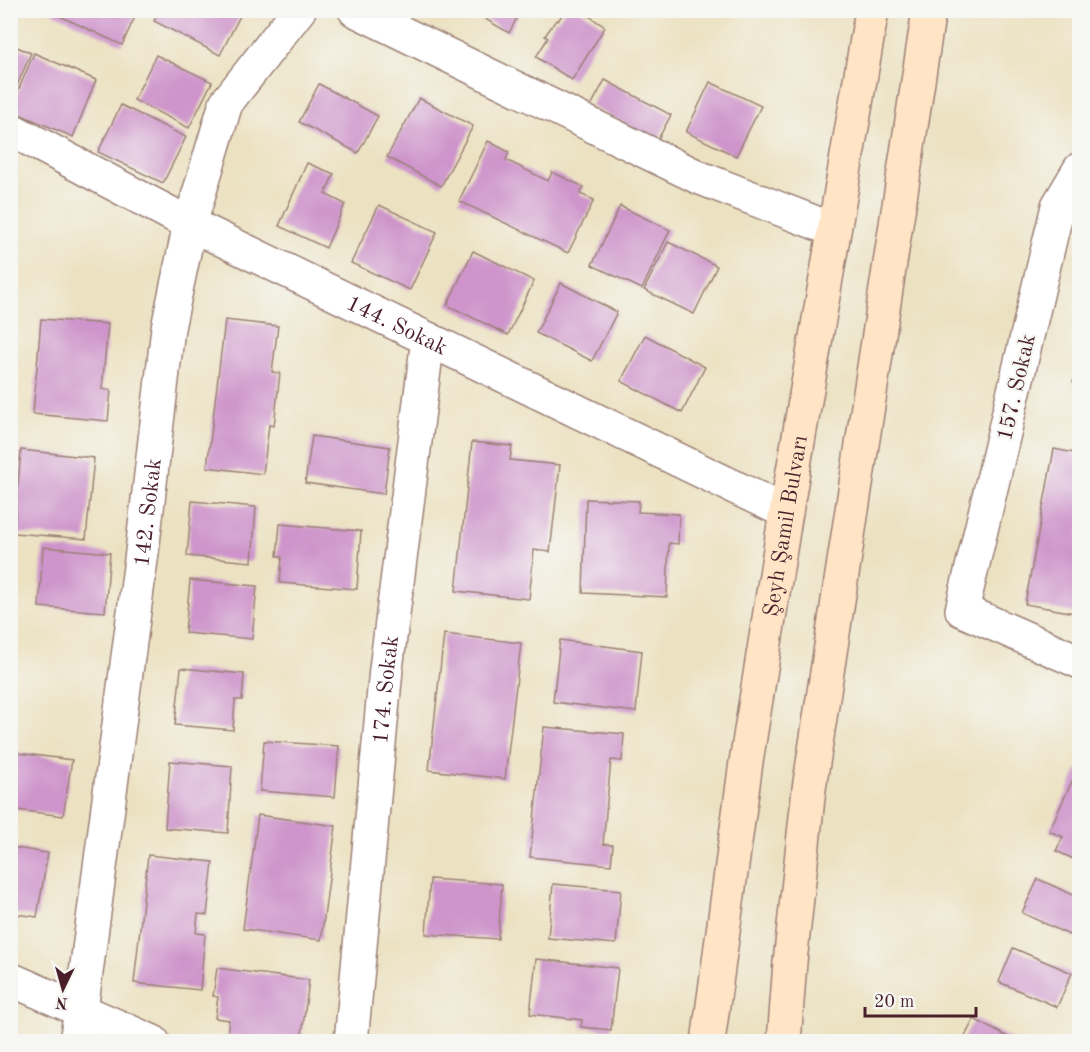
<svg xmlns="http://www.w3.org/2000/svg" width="1090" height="1052" font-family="'Old Standard TT',serif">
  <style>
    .building { fill: #ce94cb }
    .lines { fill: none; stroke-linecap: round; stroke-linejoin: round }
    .minor-casing { stroke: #9b8076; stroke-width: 36 }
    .tertiary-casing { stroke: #9b8076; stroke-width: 36 }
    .secondary-casing { stroke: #9b8076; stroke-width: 36 }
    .minor { stroke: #fff; stroke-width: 33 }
    .tertiary { stroke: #fff; stroke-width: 33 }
    .secondary { stroke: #ffe4c6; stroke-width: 33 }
    .labels { text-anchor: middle; stroke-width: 4.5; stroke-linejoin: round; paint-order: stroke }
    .street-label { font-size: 22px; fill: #4a1f2b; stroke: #f6f6f2 }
  </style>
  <rect width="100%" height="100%" fill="#f6f6f2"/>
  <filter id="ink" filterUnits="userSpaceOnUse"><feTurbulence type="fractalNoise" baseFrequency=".0167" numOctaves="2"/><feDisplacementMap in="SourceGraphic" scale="12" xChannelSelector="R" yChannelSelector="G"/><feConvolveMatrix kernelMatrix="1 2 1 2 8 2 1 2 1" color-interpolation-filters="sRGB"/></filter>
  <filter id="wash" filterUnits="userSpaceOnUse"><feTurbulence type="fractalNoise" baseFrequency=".008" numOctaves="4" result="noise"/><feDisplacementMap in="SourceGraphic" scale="24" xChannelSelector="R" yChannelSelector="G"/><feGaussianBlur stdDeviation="1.35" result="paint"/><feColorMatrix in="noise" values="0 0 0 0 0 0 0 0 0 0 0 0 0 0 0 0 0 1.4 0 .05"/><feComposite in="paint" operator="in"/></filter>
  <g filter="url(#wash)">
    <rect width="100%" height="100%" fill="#ece2c2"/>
    <g id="blocks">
      <g class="building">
        <polygon points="47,10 138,10 122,45"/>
        <polygon points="159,10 243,10 220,55 154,21"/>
        <polygon points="470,10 521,10 509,33"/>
        <polygon points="565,10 580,10 605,27 572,80 536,57 548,38 545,36 556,20 558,21"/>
        <polygon points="10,44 31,53 10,102"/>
        <polygon points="34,53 96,80 73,137 10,110"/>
        <polygon points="156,55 212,82 189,128 134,100"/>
        <polygon points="605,80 671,115 657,141 591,106"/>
        <polygon points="710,82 761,106 736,156 686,132"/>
        <polygon points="319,84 378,116 358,153 299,122"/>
        <polygon points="419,98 473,126 441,186 387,157"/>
        <polygon points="121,105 186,137 163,183 98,152"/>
        <polygon points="488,141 509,152 506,160 548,181 552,172 584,187 580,194 594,200 568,253 459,201"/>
        <polygon points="307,163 334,174 325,194 345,204 326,248 279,226"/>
        <polygon points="379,205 437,232 410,290 351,263"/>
        <polygon points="620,206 670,230 642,289 592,265"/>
        <polygon points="668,242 717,266 694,314 644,290"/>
        <polygon points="473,251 534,281 508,335 447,305"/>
        <polygon points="561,283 617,312 592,361 536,333"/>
        <polygon points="41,319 108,324 102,389 111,390 108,421 33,414"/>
        <polygon points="225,320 278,326 272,372 280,373 274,426 269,425 263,474 207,467"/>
        <polygon points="645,335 705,367 682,413 621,381"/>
        <polygon points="1080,370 1080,385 1073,382"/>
        <polygon points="312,436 390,447 384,494 305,483"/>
        <polygon points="472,442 512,446 510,460 560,465 550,552 534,550 529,599 456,591"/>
        <polygon points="1054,449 1080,454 1080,614 1025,604"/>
        <polygon points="21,450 94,458 86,539 14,533"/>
        <polygon points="586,499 639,501 638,512 679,514 678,544 669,543 667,597 583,593"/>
        <polygon points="192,501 256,507 252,562 187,556"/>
        <polygon points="280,524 361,531 357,589 280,583 282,557 277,556"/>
        <polygon points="43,547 110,553 105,612 39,607"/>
        <polygon points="190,580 257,586 252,639 185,633"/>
        <polygon points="444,634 521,643 505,779 429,770"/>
        <polygon points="560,640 642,651 636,712 553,702"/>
        <polygon points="181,668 244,674 242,700 235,700 233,730 175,725"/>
        <polygon points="544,727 624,734 622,761 611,760 603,844 613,845 611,865 530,857"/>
        <polygon points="264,741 339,746 335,797 260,791"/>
        <polygon points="10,752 72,760 63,816 10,809"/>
        <polygon points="170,761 232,766 228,833 165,828"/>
        <polygon points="1080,764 1080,862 1056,851 1063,837 1049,831"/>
        <polygon points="258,815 336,826 321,940 243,929"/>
        <polygon points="10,847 48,853 37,917 10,913"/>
        <polygon points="148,855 213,862 207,915 198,914 196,933 205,934 200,990 134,983"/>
        <polygon points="430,879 502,884 498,939 426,934"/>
        <polygon points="1038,879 1080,898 1080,940 1022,913"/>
        <polygon points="553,884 621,890 616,944 548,938"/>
        <polygon points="1013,948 1072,973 1057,1007 999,982"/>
        <polygon points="536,959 618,968 611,1030 581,1027 582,1020 530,1014"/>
        <polygon points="217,968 309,980 301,1042 268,1042 227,1036 229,1020 215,1018 218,997 213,996"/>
        <polygon points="974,1019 1017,1042 962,1042"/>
      </g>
    </g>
  </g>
  <g filter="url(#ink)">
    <use href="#blocks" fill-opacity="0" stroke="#9b8076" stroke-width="1.5"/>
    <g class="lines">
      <defs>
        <g id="minor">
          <polyline points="355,10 698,177 834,230"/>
          <path id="s1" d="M10 129 190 224 786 512"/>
          <polyline points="1080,169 1058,206 962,610 1080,662"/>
          <path id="s2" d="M81 1010 142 552 168 328 190 224 226 103 299 10"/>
          <path id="s3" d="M351 1042 386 669 428 339"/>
        </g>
        <g id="tertiary">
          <polyline points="10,979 153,1042"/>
          <polyline points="76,1042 81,1010"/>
        </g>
        <g id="secondary">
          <path id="s4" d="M708 1042 746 762 786 512 872 10"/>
          <polyline points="784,1042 790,962 809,789 929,10"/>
        </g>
      </defs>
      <use href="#minor" class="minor-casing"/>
      <use href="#tertiary" class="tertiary-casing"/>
      <use href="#secondary" class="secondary-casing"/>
      <use href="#minor" class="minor"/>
      <use href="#tertiary" class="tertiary"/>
      <use href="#secondary" class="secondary"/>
    </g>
  </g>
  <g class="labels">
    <g class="street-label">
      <text dy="8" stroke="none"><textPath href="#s1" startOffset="434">144. Sokak</textPath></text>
      <text transform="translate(1015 387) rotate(-77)" y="8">157. Sokak</text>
      <text dy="8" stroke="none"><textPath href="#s2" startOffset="502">142. Sokak</textPath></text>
      <text dy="8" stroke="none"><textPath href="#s4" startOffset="522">Şeyh Şamil Bulvarı</textPath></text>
      <text dy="8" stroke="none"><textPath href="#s3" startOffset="354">174. Sokak</textPath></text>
    </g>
  </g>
  <rect width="1090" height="1052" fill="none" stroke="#f6f6f2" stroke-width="36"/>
  <g transform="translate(63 989) rotate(185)" stroke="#f6f6f2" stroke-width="4.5" paint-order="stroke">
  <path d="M0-4.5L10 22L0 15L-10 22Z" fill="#4a1f2b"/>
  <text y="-9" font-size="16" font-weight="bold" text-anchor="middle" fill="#4a1f2b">N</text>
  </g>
  <path d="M865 1007v9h111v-9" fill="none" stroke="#4a1f2b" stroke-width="3"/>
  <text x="874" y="1007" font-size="18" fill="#4a1f2b" stroke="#f6f6f2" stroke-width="4.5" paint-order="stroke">20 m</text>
</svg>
